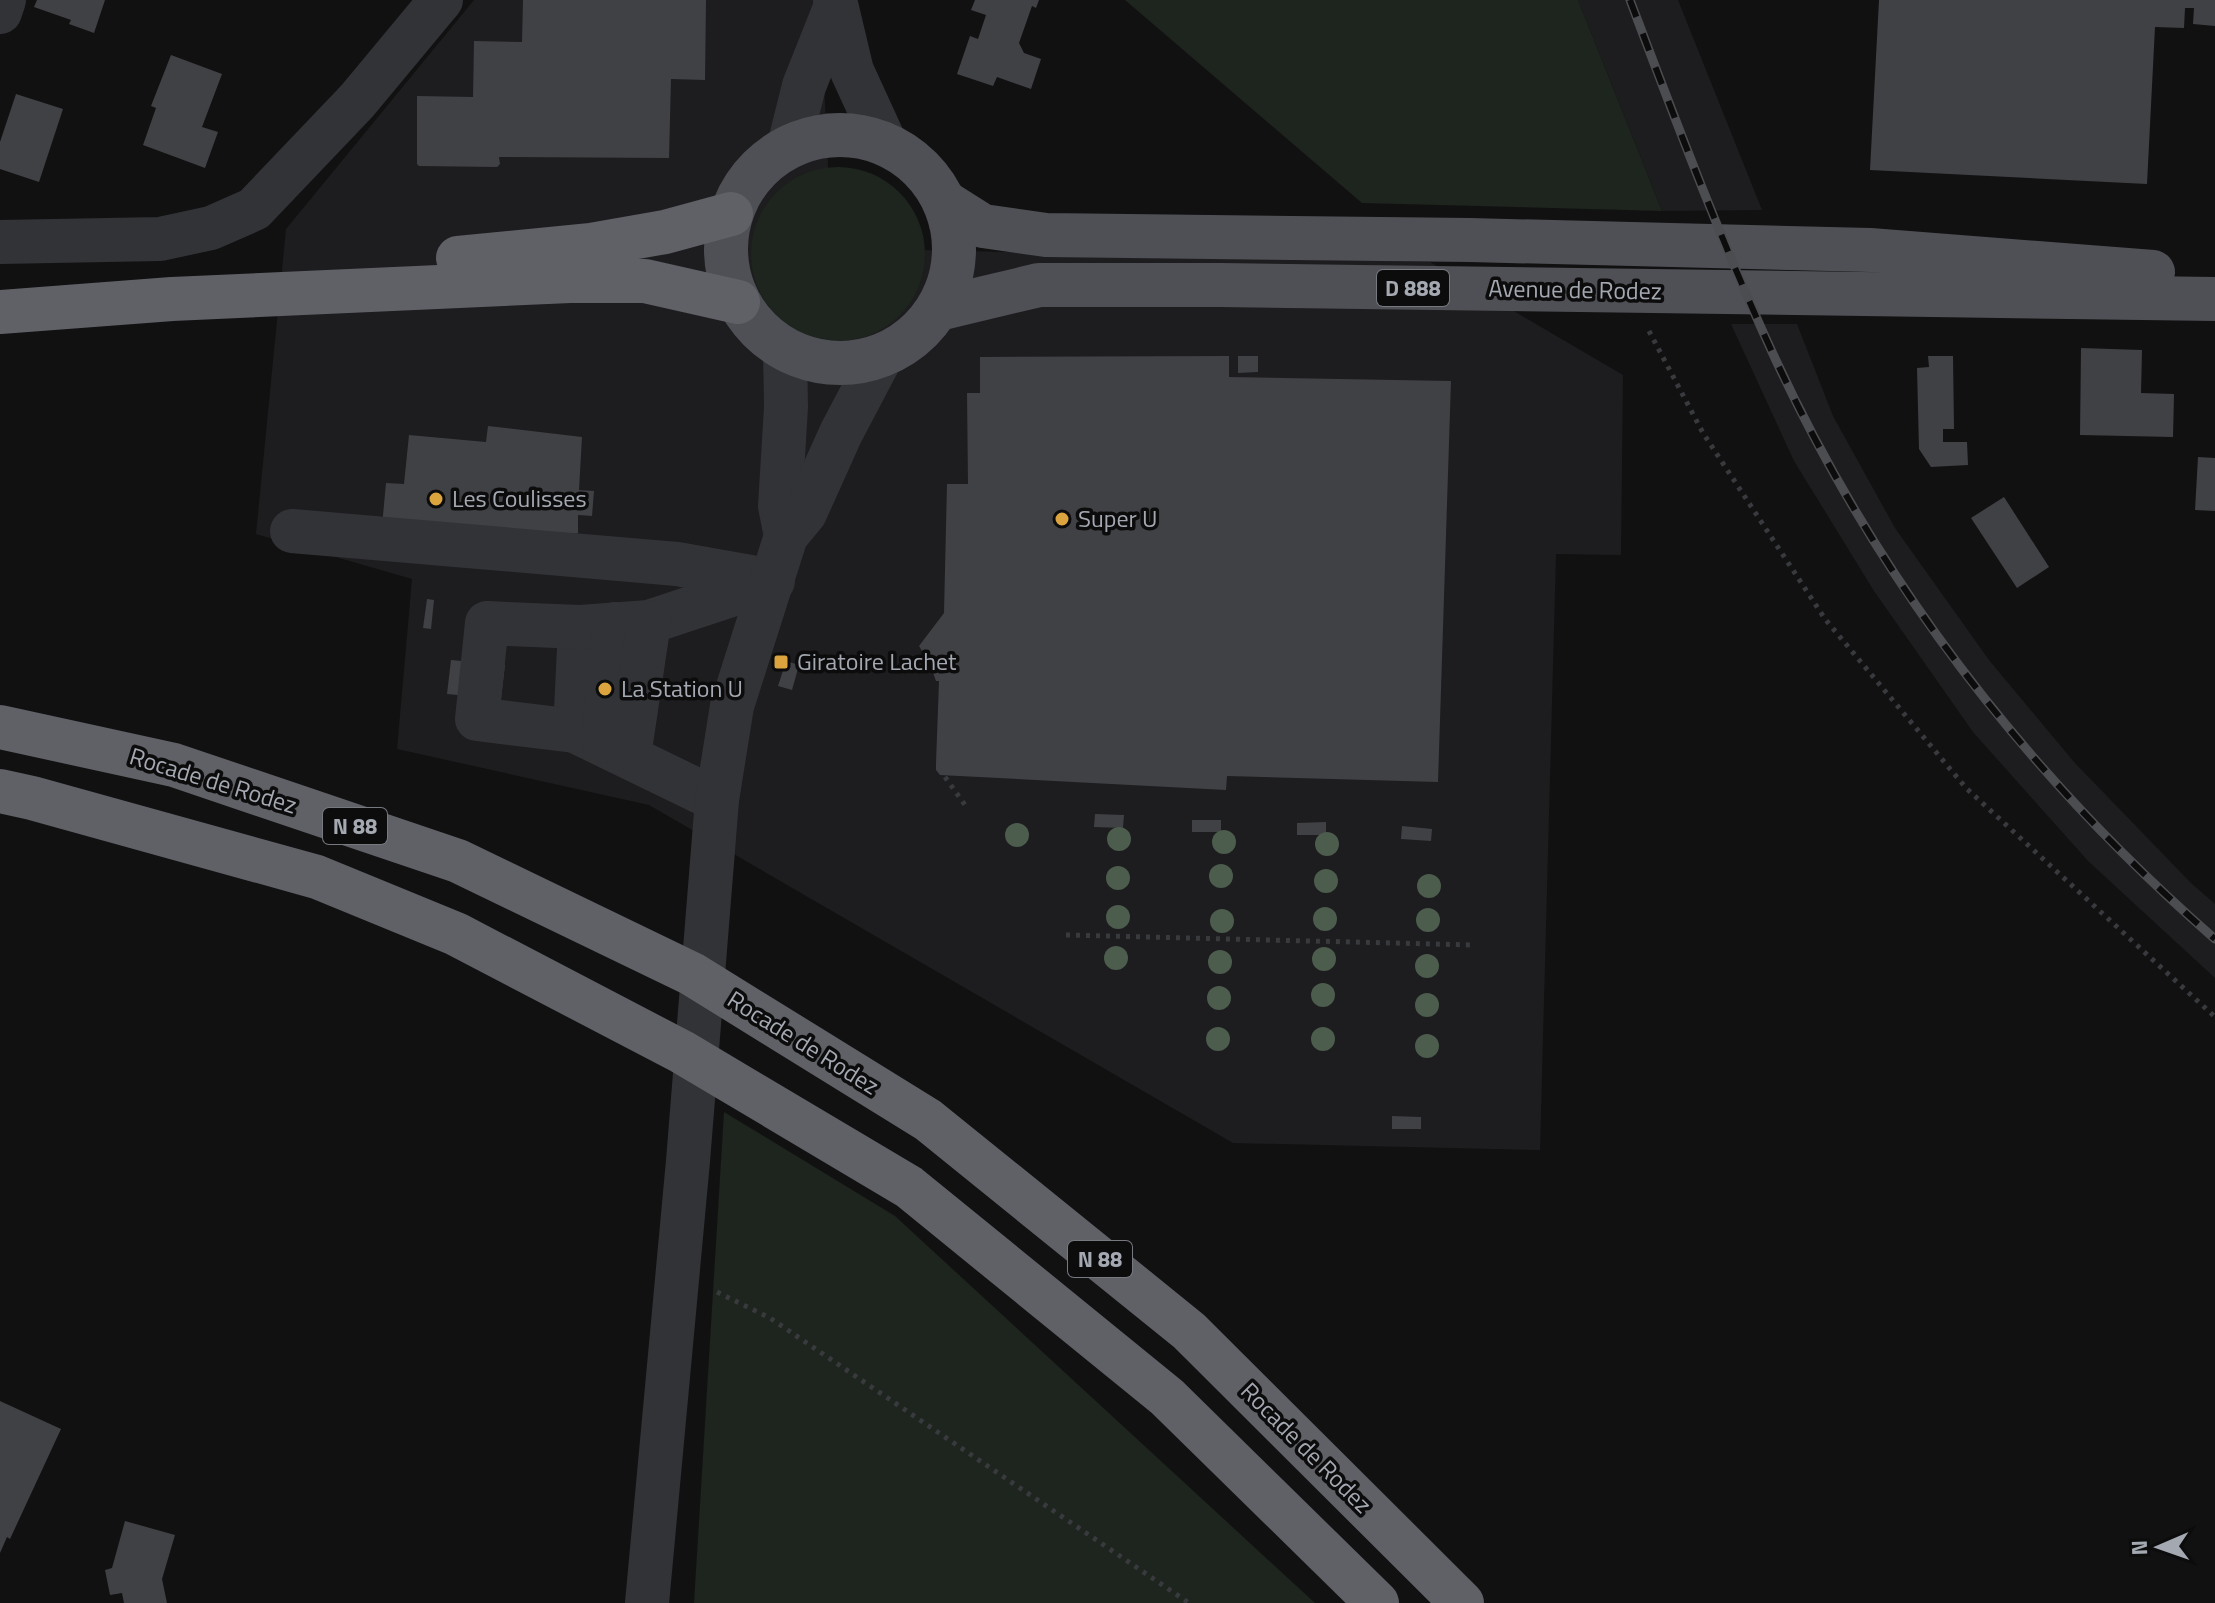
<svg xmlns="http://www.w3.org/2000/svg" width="2215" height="1603" font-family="'Titillium Web',sans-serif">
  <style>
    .built { fill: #1d1d1f }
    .green { fill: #1e241e }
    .building { fill: #404145 }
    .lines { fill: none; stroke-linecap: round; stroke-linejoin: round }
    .path { stroke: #383a3d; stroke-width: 5; stroke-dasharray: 4 6; stroke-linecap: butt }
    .minor { stroke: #323337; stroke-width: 44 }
    .major { stroke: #4f5055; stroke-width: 44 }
    .highway { stroke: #5f6167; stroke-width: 44 }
    .rail-casing { stroke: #4c4d51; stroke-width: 9 }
    .rail { stroke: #0c0c0d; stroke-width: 6; stroke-dasharray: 18; stroke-linecap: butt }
    .tree { fill: #4c5c4d }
    .poi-dot { fill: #dca43f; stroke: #0c0c0d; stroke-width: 3 }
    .labels { text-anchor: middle; stroke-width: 7; stroke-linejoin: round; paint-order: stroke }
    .shield { fill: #0c0c0d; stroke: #767980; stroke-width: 2 }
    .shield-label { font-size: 22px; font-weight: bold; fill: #a4a8b1 }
    .street-label { font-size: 24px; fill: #a4a8b1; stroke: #0c0c0d }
    .poi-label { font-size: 24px; fill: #a4a8b1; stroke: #0c0c0d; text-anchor: start }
  </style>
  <rect width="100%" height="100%" fill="#111112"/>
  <g class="built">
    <polygon points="474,0 820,0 832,248 1430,262 1623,375 1621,555 1556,554 1540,1150 1233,1143 649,805 397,749 412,579 256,534 286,229"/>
    <polygon points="1578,0 1678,0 1762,210 1662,211"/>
    <polygon points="1731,324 1797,324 1833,416 1895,528 1989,660 2074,762 2191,883 2215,904 2215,978 2088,861 1973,732 1874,591 1794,461"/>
  </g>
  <g class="green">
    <polygon points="1125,0 1578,0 1662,211 1362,203"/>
    <circle cx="838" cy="254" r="87"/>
    <polygon points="724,1112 895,1216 1315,1603 694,1603"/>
  </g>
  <g class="building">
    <polygon points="37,0 105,0 94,33 69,24 71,20 34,7"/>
    <polygon points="523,0 706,0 705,80 671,79 669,158 499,157 500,164 497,167 419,166 417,164 417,96 473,97 474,41 522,42"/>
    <polygon points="975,0 1039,0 1036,8 1032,6 1019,43 1024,53 1041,59 1031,89 997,77 993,86 957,74 970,36 978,39 986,15 971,10"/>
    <polygon points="1879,0 2215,0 2215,26 2193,24 2194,8 2185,8 2184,28 2155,27 2147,184 1870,170"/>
    <polygon points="171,55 222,74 202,127 218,132 205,168 143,145 156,108 151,106"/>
    <polygon points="16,94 63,109 39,182 0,169 0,142"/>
    <polygon points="2081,348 2142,350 2141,393 2174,394 2173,437 2080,435"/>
    <polygon points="1229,356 1229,377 1451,381 1438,782 1227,776 1226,790 940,775 936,770 936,763 939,681 936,681 930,664 919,646 944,613 947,484 968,484 967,393 980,393 980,357"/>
    <polygon points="1238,356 1258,356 1258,372 1238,373"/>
    <polygon points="1928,356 1953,356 1954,429 1943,429 1943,442 1967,442 1968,465 1931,467 1919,449 1917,368 1929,367"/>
    <polygon points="488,426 582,437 579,490 594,491 592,516 578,515 578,533 543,542 382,526 386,483 404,484 409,435 486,442"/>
    <polygon points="2198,457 2215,458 2215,511 2195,510"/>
    <polygon points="2004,497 2049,567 2017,588 1971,518"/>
    <polygon points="427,599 434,600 431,629 423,628"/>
    <polygon points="451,660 505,665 501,699 447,694"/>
    <polygon points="786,661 799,665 792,690 778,686"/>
    <polygon points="1095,814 1124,815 1123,828 1094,827"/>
    <rect x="1192" y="820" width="29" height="12"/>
    <polygon points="1326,822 1326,835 1297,835 1297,823"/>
    <polygon points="1402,826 1432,829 1431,841 1401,839"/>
    <polygon points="1392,1116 1421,1117 1421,1129 1392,1129"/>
    <polygon points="0,1401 61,1429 10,1539 7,1537 0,1553"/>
    <polygon points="125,1521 175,1535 162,1579 167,1603 124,1603 122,1593 110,1595 105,1570 112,1568"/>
  </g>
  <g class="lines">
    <g class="path">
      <polyline points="1649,331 1703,433 1825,619 1966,788 2215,1017"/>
      <polyline points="945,777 965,805"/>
      <polyline points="1066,935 1474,945"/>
      <polyline points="717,1292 770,1318 1189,1603"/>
    </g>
    <g class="minor">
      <polyline points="835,0 852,71 885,143"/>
      <polyline points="0,12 4,0"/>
      <polyline points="789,146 804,86 835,8"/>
      <polyline points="0,242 160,239 211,228 254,209 357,101 441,0"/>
      <polyline points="785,350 786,407 780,506 786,536"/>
      <polyline points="292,531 677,564 767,580"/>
      <polyline points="580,627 575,731 717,800"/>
      <polyline points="575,731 477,719 487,623 580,627 649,622 773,581"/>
      <polyline points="603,741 615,624"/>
      <polyline points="629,756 649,622"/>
      <polyline points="647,1603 688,1161 717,800 732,706 786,536 805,513 841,433 881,357"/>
    </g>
    <g class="major">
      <circle cx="840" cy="249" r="114"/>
      <polyline points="945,202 983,226 1046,235 1470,240 1870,250 2153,272"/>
      <polyline points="938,309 1039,285 1221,285 2215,299"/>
    </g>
    <g class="highway">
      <polyline points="458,258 591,245 665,232 731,214"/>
      <polyline points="0,312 172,299 570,281 645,281 738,302"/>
      <polyline points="0,727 174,765 458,861 692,974 928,1120 1189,1331 1462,1603"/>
      <polyline points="0,791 32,798 317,877 456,934 682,1052 909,1187 1167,1397 1377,1603"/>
    </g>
    <defs>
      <path id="rail" d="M1630 0C1675 119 1720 239 1773 354 1878 582 2027 775 2215 939"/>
    </defs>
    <use href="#rail" class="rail-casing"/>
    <use href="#rail" class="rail"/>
  </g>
  <g class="tree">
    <circle cx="1017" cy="835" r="12"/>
    <circle cx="1119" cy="839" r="12"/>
    <circle cx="1224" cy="842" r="12"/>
    <circle cx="1327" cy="844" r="12"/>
    <circle cx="1221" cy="876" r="12"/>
    <circle cx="1118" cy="878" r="12"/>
    <circle cx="1326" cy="881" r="12"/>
    <circle cx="1429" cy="886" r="12"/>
    <circle cx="1118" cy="917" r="12"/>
    <circle cx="1325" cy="919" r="12"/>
    <circle cx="1428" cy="920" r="12"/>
    <circle cx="1222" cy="921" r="12"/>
    <circle cx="1116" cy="958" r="12"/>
    <circle cx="1324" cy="959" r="12"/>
    <circle cx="1220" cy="962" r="12"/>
    <circle cx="1427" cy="966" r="12"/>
    <circle cx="1323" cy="995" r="12"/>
    <circle cx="1219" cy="998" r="12"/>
    <circle cx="1427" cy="1005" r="12"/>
    <circle cx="1218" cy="1039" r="12"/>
    <circle cx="1323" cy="1039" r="12"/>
    <circle cx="1427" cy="1046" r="12"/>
  </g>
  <g class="poi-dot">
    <circle cx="436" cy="499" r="8"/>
    <circle cx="1062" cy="519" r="8"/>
    <rect x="773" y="654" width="16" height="16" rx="4"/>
    <circle cx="605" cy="689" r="8"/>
  </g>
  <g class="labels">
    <g class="shield">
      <rect x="1377" y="270" width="72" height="36" rx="6"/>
      <rect x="323" y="808" width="64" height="36" rx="6"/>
      <rect x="1068" y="1241" width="64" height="36" rx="6"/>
    </g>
    <g class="shield-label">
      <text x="1413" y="296">D 888</text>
      <text x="355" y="834">N 88</text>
      <text x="1100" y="1267">N 88</text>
    </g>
    <g class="street-label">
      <text transform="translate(1575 290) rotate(1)" y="8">Avenue de Rodez</text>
      <text transform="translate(213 781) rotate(17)" y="8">Rocade de Rodez</text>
      <text transform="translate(803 1043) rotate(32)" y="8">Rocade de Rodez</text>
      <text transform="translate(1306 1448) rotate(45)" y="8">Rocade de Rodez</text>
    </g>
    <g class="poi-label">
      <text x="452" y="507">Les Coulisses</text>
      <text x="1078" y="527">Super U</text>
      <text x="797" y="670">Giratoire Lachet</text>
      <text x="621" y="697">La Station U</text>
    </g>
  </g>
  <g transform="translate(2159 1547) rotate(268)" stroke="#0c0c0d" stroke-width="6" paint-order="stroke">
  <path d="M0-6L14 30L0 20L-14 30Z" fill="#a4a8b1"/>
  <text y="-12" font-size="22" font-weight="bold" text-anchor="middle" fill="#a4a8b1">N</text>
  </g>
</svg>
